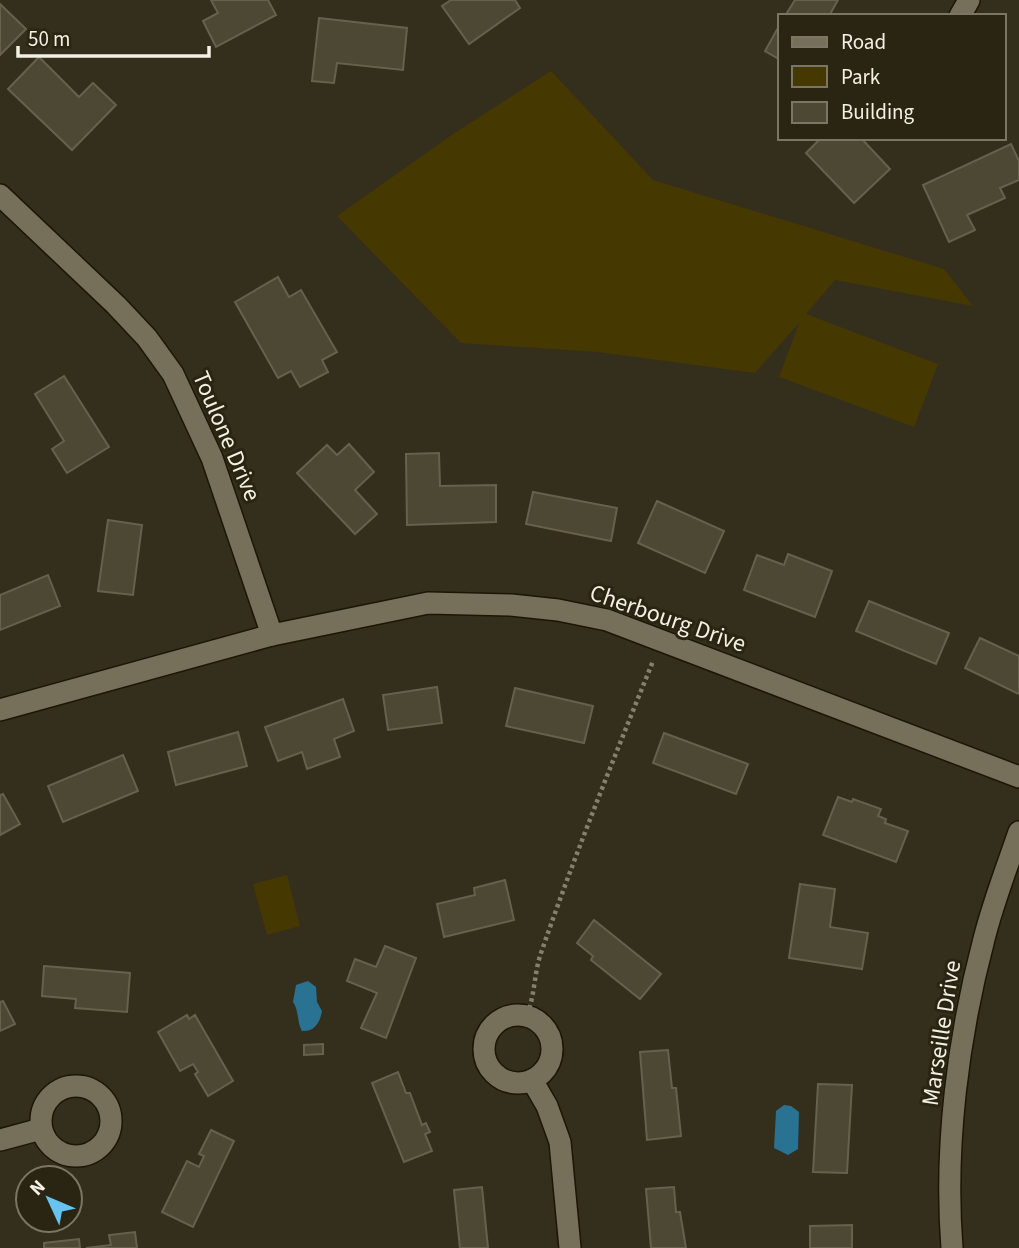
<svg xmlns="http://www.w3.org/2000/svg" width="1019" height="1248" font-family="'Source Sans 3',sans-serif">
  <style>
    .green { fill: #453800 }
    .water { fill: #297292 }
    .building { fill: #4d4834; stroke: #66614c; stroke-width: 2 }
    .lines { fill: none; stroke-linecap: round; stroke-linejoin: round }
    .minor-casing { stroke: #1c1705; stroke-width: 24 }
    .path { stroke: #848070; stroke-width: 4.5; stroke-dasharray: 3.5 3.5; stroke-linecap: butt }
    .minor { stroke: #76705b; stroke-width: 21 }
    .labels { text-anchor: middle; stroke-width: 6; stroke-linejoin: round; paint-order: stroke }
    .street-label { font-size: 24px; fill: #f3f0e4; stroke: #2a2512 }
  </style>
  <rect width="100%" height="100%" fill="#342f1c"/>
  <g class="green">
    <polygon points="551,71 653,180 944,269 973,306 835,280 806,314 938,364 914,427 779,377 799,323 755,373 598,352 461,343 337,216 453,134"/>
    <polygon points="287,875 300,926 267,935 253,884"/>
  </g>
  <g class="water">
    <path d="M308 981 316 987 317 1002 322 1011C320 1023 314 1032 302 1031 297 1023 299 1010 293 1002L296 985Z"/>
    <polygon points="784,1105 791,1106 799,1112 798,1149 788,1155 774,1148 776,1111"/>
  </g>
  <g class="building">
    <polygon points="211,0 268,0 276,15 216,47 203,21 218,13"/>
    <polygon points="451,0 515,0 520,8 469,44 442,6"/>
    <polygon points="795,0 838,0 829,16 785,16"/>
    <polygon points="0,4 26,29 0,55"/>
    <polygon points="319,18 407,28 403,70 337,63 334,83 312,81"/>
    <polygon points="779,26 779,59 765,51"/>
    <polygon points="39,57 79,97 93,83 116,105 72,150 8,89"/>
    <polygon points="821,138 861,138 890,169 854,203 806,153"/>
    <polygon points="1011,144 1019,161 1019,180 1000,188 1005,198 967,215 975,230 949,242 923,185"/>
    <polygon points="278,277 289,297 301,290 337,352 322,360 328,372 300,387 291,371 278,378 235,302"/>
    <polygon points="64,376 109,447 67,473 52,449 64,441 35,394"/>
    <polygon points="349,444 374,472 355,490 377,514 355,534 297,473 327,445 337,455"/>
    <polygon points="439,453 440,486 496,485 496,522 407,525 406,454"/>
    <polygon points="533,492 617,508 611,541 526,524"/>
    <polygon points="657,501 724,531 705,573 638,543"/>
    <polygon points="108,520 142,525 133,595 98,591"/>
    <polygon points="788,554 832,571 815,617 744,590 757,555 784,565"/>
    <polygon points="48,575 60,606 0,630 0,595"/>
    <polygon points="869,601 949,633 936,664 856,631"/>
    <polygon points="980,638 1019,656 1019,694 965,668"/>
    <polygon points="437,687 442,723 388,730 383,695"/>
    <polygon points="515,688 593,706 584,743 506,726"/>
    <polygon points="343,699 354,731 334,739 340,757 307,769 302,752 278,761 265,727"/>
    <polygon points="238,732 247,766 176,785 168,752"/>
    <polygon points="664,733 748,764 736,794 653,763"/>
    <polygon points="123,755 138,791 63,822 48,786"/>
    <polygon points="3,794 20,824 0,835 0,795"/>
    <polygon points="838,797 852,802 853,799 881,809 878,816 886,819 885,823 908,831 896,862 823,835"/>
    <polygon points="505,880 514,920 444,937 437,904 475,895 474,888"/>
    <polygon points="800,884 835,889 830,927 868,933 862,969 789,958"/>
    <polygon points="594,920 661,974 640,999 591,960 593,956 577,943"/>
    <polygon points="385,946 416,958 386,1038 361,1028 377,993 347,981 355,959 376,967"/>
    <polygon points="44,966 130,973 127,1012 75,1008 76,999 42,996"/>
    <polygon points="3,1001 15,1024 0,1031 0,1002"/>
    <polygon points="187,1015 189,1019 195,1015 233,1081 208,1096 195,1074 198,1072 193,1064 180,1071 158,1032"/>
    <polygon points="323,1044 323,1054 304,1055 304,1045"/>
    <polygon points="668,1050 672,1088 676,1088 681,1136 647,1140 640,1052"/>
    <polygon points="398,1072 406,1093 410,1093 422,1125 426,1123 430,1132 425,1134 432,1151 404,1162 372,1083"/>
    <polygon points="818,1084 852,1085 847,1173 813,1172"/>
    <polygon points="211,1130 234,1141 193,1227 162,1212 187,1161 199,1167 204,1156 199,1154"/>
    <polygon points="482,1187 488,1248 460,1248 454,1190"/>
    <polygon points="674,1187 676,1212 680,1212 686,1248 651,1248 646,1189"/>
    <polygon points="852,1225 852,1248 810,1248 810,1226"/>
    <polygon points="135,1232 137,1248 86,1248 111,1245 109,1235"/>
    <polygon points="79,1239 80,1248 44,1248 44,1243"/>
  </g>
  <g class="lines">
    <defs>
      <g id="minor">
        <polyline points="960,16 969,0"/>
        <polyline points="0,195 116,305 147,338 173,374 212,458 272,635"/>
        <polyline points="0,710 272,635 428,603 511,605 558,610 607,620 1019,777"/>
        <circle cx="518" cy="1049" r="34"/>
        <polyline points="532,1080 547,1106 560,1142 570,1248"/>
        <circle cx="76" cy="1121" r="35"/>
        <polyline points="0,1140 41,1129"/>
        <path d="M952 1248C944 1147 958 1037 984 939 993 903 1007 867 1019 832"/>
      </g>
    </defs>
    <use href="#minor" class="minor-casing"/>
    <path class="path" d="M527 1015C535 995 534 973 541 953 575 854 614 758 653 661"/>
    <use href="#minor" class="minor"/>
  </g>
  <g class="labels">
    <g class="street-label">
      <text transform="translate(227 436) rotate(67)" y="8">Toulone Drive</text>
      <text transform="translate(668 618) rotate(19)" y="8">Cherbourg Drive</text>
      <text transform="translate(941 1033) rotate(-81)" y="8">Marseille Drive</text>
    </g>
  </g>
  <rect x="778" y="14" width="228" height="126" fill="#2a2512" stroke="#7a7666" stroke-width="2"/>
  <rect x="792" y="37" width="35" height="10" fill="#76705b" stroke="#7a7666" stroke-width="2"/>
  <text x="841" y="49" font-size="21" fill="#f3f0e4">Road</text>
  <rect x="792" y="66" width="35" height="21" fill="#453800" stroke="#7a7666" stroke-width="2"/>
  <text x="841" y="84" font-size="21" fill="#f3f0e4">Park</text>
  <rect x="792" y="102" width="35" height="21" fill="#4d4834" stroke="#7a7666" stroke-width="2"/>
  <text x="841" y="119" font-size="21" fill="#f3f0e4">Building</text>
  <g transform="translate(49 1199) rotate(314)"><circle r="33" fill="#2a2512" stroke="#7a7666" stroke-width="2"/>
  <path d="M0-5L12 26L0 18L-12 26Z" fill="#67c4f0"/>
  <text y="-10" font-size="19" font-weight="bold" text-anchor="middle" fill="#f3f0e4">N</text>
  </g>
  <path d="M18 46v10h191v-10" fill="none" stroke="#f3f0e4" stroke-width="3.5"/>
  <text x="28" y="46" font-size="21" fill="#f3f0e4" stroke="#2a2512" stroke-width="5" paint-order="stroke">50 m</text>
</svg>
